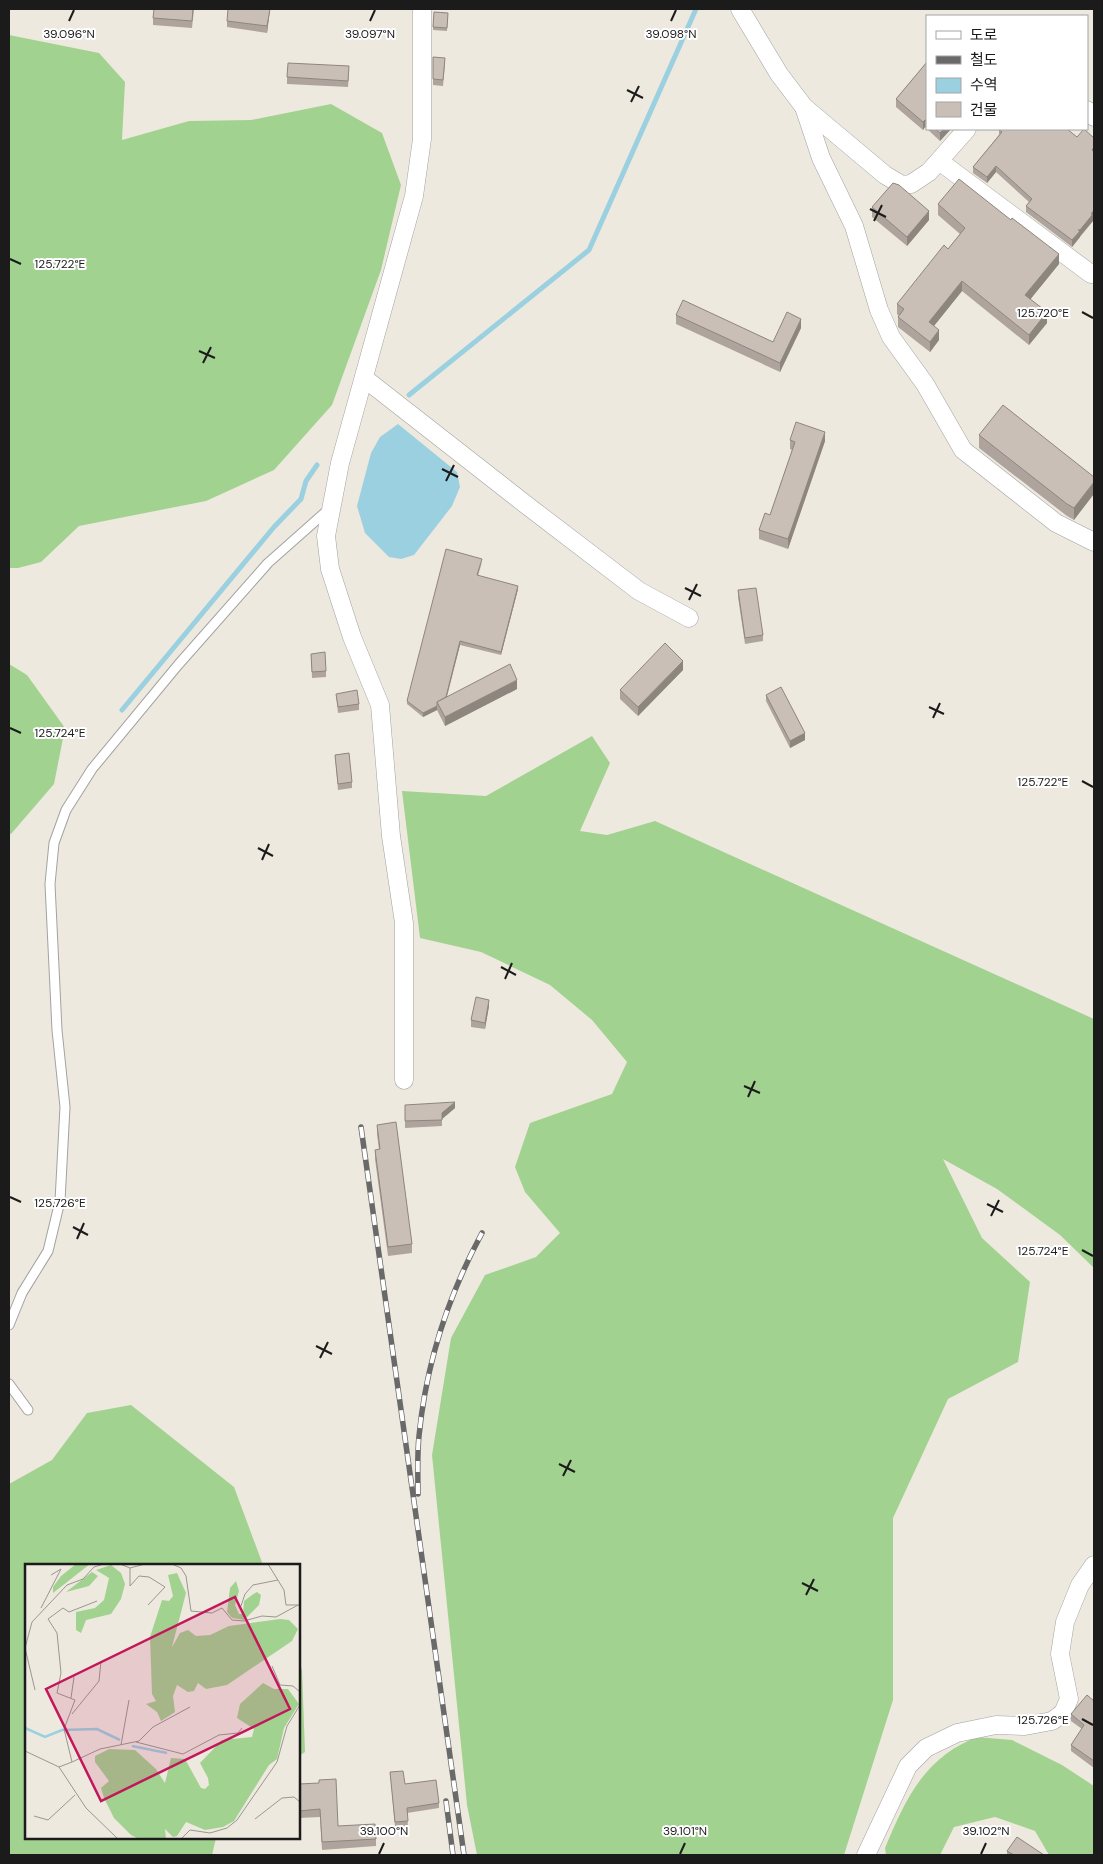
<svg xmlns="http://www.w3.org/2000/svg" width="1103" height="1864" font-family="'DM Sans','Noto Sans KR',sans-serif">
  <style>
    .forest { fill: #a2d290 }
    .water { fill: #9bd0e0 }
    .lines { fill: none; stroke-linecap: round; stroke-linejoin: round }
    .stream { stroke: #9bd0e0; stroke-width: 5 }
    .service-casing { stroke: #a2a2a2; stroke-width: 11 }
    .minor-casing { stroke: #a2a2a2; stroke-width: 19 }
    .service { stroke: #fff; stroke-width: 9 }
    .minor { stroke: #fff; stroke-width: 18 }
    .rail-casing { stroke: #696969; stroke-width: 5.5 }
    .rail { stroke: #fff; stroke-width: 4; stroke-dasharray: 11; stroke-linecap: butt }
    .wall { fill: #aea49d }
    .shaded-wall { fill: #8d867f }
    .building { fill: #cabfb6; stroke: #8d867f }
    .ticks { fill: none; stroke: #1b1b1b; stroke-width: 2 }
    .inset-river { fill: none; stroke: #9bd0e0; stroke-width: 2.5 }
    .inset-road { fill: none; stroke: #9a9791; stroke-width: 1 }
    .view { fill: #c2185b; fill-opacity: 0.15; stroke: #c2185b; stroke-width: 2.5 }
    .inset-edge { fill: none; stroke: #1b1b1b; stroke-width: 2.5 }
    .ticks-label { font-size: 12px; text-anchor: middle; fill: #1b1b1b; stroke: #fff; stroke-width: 4; stroke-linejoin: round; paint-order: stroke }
  </style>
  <rect width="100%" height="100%" fill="#eee9df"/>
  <g class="forest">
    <polygon points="9,35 99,53 125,82 122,140 189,121 251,120 331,104 382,133 401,185 381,270 332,405 274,470 206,501 79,526 41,562 18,568 9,568"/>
    <polygon points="9,664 27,675 65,728 54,784 11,834 9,834"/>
    <polygon points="592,736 610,763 580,831 607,835 655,821 1094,1019 1094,1268 1060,1235 997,1189 943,1159 982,1238 1030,1282 1018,1362 948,1399 893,1518 893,1700 844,1855 477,1855 467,1805 432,1455 451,1338 485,1275 536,1257 560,1233 525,1192 515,1167 530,1123 612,1094 627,1062 592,1020 550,985 481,952 420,938 402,791 486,796"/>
    <polygon points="131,1405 234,1487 263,1565 26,1565 26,1838 216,1838 212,1855 9,1855 9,1484 52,1460 87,1413"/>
    <polygon points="299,1661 302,1670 305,1752 299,1756"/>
    <path d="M976 1737 1012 1740 1062 1765 1094 1786V1855H1049L1035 1831 995 1817 954 1827 940 1855H886L885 1848C900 1813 914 1778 946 1754 955 1747 966 1742 976 1737Z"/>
  </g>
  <polygon class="water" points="398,424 457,472 460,487 452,506 414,555 401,559 389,557 365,533 357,506 371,453 380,437"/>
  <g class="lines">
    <g class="stream">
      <polyline points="409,395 589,250 696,9"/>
      <polyline points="122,710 274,527 301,499 306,481 317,465"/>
    </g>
    <defs>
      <g id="service">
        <polyline points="9,1325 22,1293 48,1251 60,1201 65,1107 57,1030 50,884 54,843 66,810 92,769 178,665 268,563 329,509"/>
        <polyline points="9,1384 28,1410"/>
      </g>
      <g id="minor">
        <polyline points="740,9 779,74 804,107 885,175 902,185 911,184 929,172 967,129"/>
        <polyline points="804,107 821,158 854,226 879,310 891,337 925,384 963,450 1056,523 1094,542"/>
        <polyline points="1087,110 1094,117"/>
        <polyline points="939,161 1091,274"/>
        <polyline points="364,378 529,507 639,591 689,618"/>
        <polyline points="404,1080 404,923 391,836 380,705 352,637 330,569 326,536 340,463 414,196 422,139 422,9"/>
        <polyline points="866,1855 908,1766 926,1748 957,1733 996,1725 1025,1726 1052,1721 1063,1713 1069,1699 1060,1654 1065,1622 1080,1585 1094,1565"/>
      </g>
    </defs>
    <use href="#service" class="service-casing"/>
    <use href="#minor" class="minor-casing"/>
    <use href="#service" class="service"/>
    <use href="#minor" class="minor"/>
    <defs>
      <g id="rail">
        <polyline points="361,1127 464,1855"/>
        <path d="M418 1494C418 1475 417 1455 419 1436 426 1364 448 1296 482 1233"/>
        <polyline points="446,1801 453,1855"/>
      </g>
    </defs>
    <use href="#rail" class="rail-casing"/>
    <use href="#rail" class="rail"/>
  </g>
  <g class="wall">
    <polygon points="194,9 192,28 153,25 153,18"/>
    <polygon points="270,9 267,33 227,27 227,21"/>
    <polygon points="434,12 448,13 447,31 433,30"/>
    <polygon points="433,57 445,64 443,86 433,85"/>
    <polygon points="927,62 927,129 951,129 940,141 925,127 923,130 896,107 896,99"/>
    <polygon points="349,73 348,87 287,84 287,77"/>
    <polygon points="999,130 1094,138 1094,216 1093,218 1093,221 1072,247 1026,212 1026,206 1029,202 996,172 987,183 973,173 973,167 999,135"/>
    <polygon points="938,204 1059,264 1030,299 1047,323 1029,345 962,291 934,326 939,340 930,352 898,327 898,317 899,316 897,314 897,304 948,249 960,234 938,215"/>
    <polygon points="872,207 929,220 907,246 872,217"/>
    <polygon points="676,315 773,342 801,328 780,372 676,324"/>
    <polygon points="979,435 1094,477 1074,520 1067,516 979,448"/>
    <polygon points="790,440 825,441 788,549 759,539 759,530 770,515 792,450 790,449"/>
    <polygon points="482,562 478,576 518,589 501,655 460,645 447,697 517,689 445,726 437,710 423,717 407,704 407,701"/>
    <polygon points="738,590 763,635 763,641 745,644 738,597"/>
    <polygon points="311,654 326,671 326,677 312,678"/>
    <polygon points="683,670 638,716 620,699 620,690"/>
    <polygon points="336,694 359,704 359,710 338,713"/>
    <polygon points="766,695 805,740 790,748 766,701"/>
    <polygon points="335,755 352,782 352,788 338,790"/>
    <polygon points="489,1006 485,1029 471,1027 471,1020"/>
    <polygon points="405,1105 455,1108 442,1119 442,1126 405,1128"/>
    <polygon points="377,1125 412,1244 412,1253 388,1256 375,1159 375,1150 379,1150 377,1134"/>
    <polygon points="1094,1701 1094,1768 1071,1751 1071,1745 1082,1729 1071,1721 1071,1714"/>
    <polygon points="390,1772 405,1784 439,1803 439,1808 407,1813 408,1826 395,1827"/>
    <polygon points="299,1784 338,1826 376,1839 376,1846 322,1850 320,1817 299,1818"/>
    <polygon points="1007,1851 1044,1855 1007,1855"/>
  </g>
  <g class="shaded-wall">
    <polygon points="270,9 267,33 267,26"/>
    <polygon points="925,120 925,127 923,130 923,122"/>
    <polygon points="944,129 951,129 940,141 940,133"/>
    <polygon points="996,166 996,172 987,183 987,177"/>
    <polygon points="1094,210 1094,216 1093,218 1093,221 1080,236 1080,230"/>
    <polygon points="929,211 929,220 907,246 907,237"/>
    <polygon points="1080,231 1080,237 1072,247 1072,240"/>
    <polygon points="1059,254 1059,264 1025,306 1025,295"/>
    <polygon points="962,281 962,291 929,332 929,322"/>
    <polygon points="1047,312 1047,323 1029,345 1029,335"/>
    <polygon points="801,319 801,328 780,372 780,363"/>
    <polygon points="939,330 939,340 930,352 930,342"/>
    <polygon points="825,432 825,441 788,549 788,539"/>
    <polygon points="1094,482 1094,494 1074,520 1074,508"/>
    <polygon points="518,586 518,589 501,655 501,652"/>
    <polygon points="460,641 460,645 444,706 439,705"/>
    <polygon points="683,661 683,670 638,716 638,707"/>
    <polygon points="517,680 517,689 445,726 445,717"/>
    <polygon points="437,706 437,710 423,717 423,713"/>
    <polygon points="805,733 805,740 790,748 790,741"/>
    <polygon points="489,1000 489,1006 485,1029 485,1023"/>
    <polygon points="455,1102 455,1108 442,1119 442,1113"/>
  </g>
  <g class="building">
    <polygon points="154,9 193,9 192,21 153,18"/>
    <polygon points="228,9 270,9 267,26 227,21"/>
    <polygon points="434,12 448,13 447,28 433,27"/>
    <polygon points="433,57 445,58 443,80 433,79"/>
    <polygon points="927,62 927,121 925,120 923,122 896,99"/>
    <polygon points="288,63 349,66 348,81 287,77"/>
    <polygon points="935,129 944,129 940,133"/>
    <polygon points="1000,129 1067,129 1077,137 1084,129 1094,138 1094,147 1092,150 1094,152 1094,210 1091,214 1093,214 1080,230 1078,230 1080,231 1072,240 1026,206 1032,199 996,166 987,177 973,167 1002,132 999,130"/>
    <polygon points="959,179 1011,220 1012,218 1059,254 1025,295 1047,312 1029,335 962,281 929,322 939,330 930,342 898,317 904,309 897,304 944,245 948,249 965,228 938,204"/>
    <polygon points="893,183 899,185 929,211 907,237 872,207"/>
    <polygon points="683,300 773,342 787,312 801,319 780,363 676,315"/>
    <polygon points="1003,405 1094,477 1094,482 1074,508 1067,504 979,435"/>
    <polygon points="796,422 825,432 788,539 759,530 765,513 770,515 795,442 790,440"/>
    <polygon points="446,549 482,559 477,575 518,586 501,652 460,641 446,697 437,702 437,706 423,713 407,701"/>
    <polygon points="756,588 763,635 745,638 738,590"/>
    <polygon points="665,643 683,661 638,707 620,690"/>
    <polygon points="325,652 326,671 312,672 311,654"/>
    <polygon points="510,664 517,680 445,717 437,702"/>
    <polygon points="781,687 805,733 790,741 766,695"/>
    <polygon points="357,690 359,704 338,707 336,694"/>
    <polygon points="349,753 352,782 338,784 335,755"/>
    <polygon points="476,997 489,1000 485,1023 471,1020"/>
    <polygon points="455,1102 442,1113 442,1120 405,1121 405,1105"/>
    <polygon points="396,1122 412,1244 388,1247 375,1150 380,1149 377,1125"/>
    <polygon points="1087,1695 1094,1701 1094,1761 1071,1745 1084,1725 1071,1714"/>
    <polygon points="403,1771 405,1784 436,1780 439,1803 407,1808 408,1821 395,1822 390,1772"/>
    <polygon points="336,1779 338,1826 375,1824 376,1839 322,1842 320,1809 299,1811 299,1784 319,1783 319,1780"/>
    <polygon points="1017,1837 1044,1855 1014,1855 1007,1851"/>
  </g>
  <path class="ticks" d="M69 21 74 10M370 21 375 10M671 21 676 10M627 90 643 98M631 102 639 86M870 209 886 217M874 221 882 205M10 259 21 264M1082 312 1093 318M199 351 215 358M203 363 211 347M442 469 458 477M446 481 454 465M685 588 701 596M689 600 697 584M929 707 944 714M933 718 940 703M10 728 21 733M1082 781 1093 787M258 848 273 856M262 860 269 844M501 967 516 975M505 979 512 963M744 1086 760 1093M748 1097 755 1081M10 1197 21 1202M987 1204 1003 1212M991 1216 999 1200M73 1227 88 1235M77 1239 84 1223M1082 1250 1093 1256M316 1346 332 1354M320 1358 328 1342M559 1464 575 1472M563 1476 571 1460M802 1583 818 1591M806 1595 814 1579M1082 1719 1093 1725M379 1854 384 1843M680 1854 685 1843M981 1854 986 1843"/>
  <g transform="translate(25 1564)">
    <rect width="275" height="275" fill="#eee9df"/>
    <path d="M51 0H65L28 29V23L36 12ZM86 1 96 9 100 20 96 35 86 50 61 56 56 69 51 66V48L70 44 79 36 84 14 71 6ZM67 8 73 12 64 22 41 28ZM152 9 161 29 147 83 155 69 163 66 171 72 185 71 204 62 255 55 264 56 273 65 267 77 202 121 181 125 173 119 169 127 163 128 152 121 148 132 150 148 136 157 132 148 121 140 131 137 127 130 125 73 137 36 144 37 148 32 143 11ZM211 17 214 27 210 41 214 50H218L219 37 227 31 232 28 236 31 234 41 219 56 207 54 202 48 205 24ZM238 119 249 125H263L274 140 259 164 252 195 244 201 209 257 198 263 180 266 161 258 152 272 148 273 140 265 141 275H114L106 271 89 254 79 234 76 224 84 217 70 198V192L84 185 110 186 131 205 140 219 146 194 160 195 176 224 180 225 184 221 183 214 175 199 197 176 227 173 229 165 212 154 215 140Z" fill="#a2d290"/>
    <path class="inset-river" d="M0 164 20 173 37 166 72 165 95 176M107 182 142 189"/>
    <path class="inset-road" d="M95 0 105 4 120 0M147 0 156 4 161 12 166 47 187 49 197 44 207 56 219 57 237 52 251 53 273 41M243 0 259 26 261 41H275M105 4V22L114 12 124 13 140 23 123 41M216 42 220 30 228 21 253 16M16 44 36 5 26 11M247 102 255 121 268 122 275 128M10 126 0 84 7 58 42 21 58 15 69 3 79 0M46 134 49 113M47 150 74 117 76 97M111 178 158 190 194 171 213 169 217 164M96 181 104 136M0 187 34 203 61 244 93 275M47 198 75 185 114 177 128 163 165 143M34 203 47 198 39 165 50 136 32 129 36 109 32 69 23 55 38 44 44 48 72 37M9 252 23 256 50 231M230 255 257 234 269 233 275 238M156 275 165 266 185 269 202 264 212 256 252 198 262 162 275 141"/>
    <path class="view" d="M210 33 265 145 76 237 21 125Z"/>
    <rect width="275" height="275" class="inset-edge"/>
  </g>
  <g class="ticks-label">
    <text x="69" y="38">39.096°N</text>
    <text x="370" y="38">39.097°N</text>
    <text x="671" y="38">39.098°N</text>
    <text x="60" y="268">125.722°E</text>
    <text x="1043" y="317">125.720°E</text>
    <text x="60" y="737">125.724°E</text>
    <text x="1043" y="786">125.722°E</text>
    <text x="60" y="1207">125.726°E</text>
    <text x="1043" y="1255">125.724°E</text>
    <text x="1043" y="1724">125.726°E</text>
    <text x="384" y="1835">39.100°N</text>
    <text x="685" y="1835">39.101°N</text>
    <text x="986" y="1835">39.102°N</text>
  </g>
  <rect width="1103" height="1864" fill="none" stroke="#1b1b1b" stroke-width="20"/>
  <rect x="926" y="15" width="162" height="115" fill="#ffffff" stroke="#a4a4a4"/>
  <rect x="936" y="31" width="25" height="8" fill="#ffffff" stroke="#a4a4a4"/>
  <text x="970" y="40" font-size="15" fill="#1b1b1b">도로</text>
  <rect x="936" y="56" width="25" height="8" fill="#696969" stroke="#a4a4a4"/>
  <text x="970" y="65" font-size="15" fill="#1b1b1b">철도</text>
  <rect x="936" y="78" width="25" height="15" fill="#9bd0e0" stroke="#a4a4a4"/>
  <text x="970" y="90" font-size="15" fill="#1b1b1b">수역</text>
  <rect x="936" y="102" width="25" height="15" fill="#cabfb6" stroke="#a4a4a4"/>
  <text x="970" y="115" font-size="15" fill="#1b1b1b">건물</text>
</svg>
